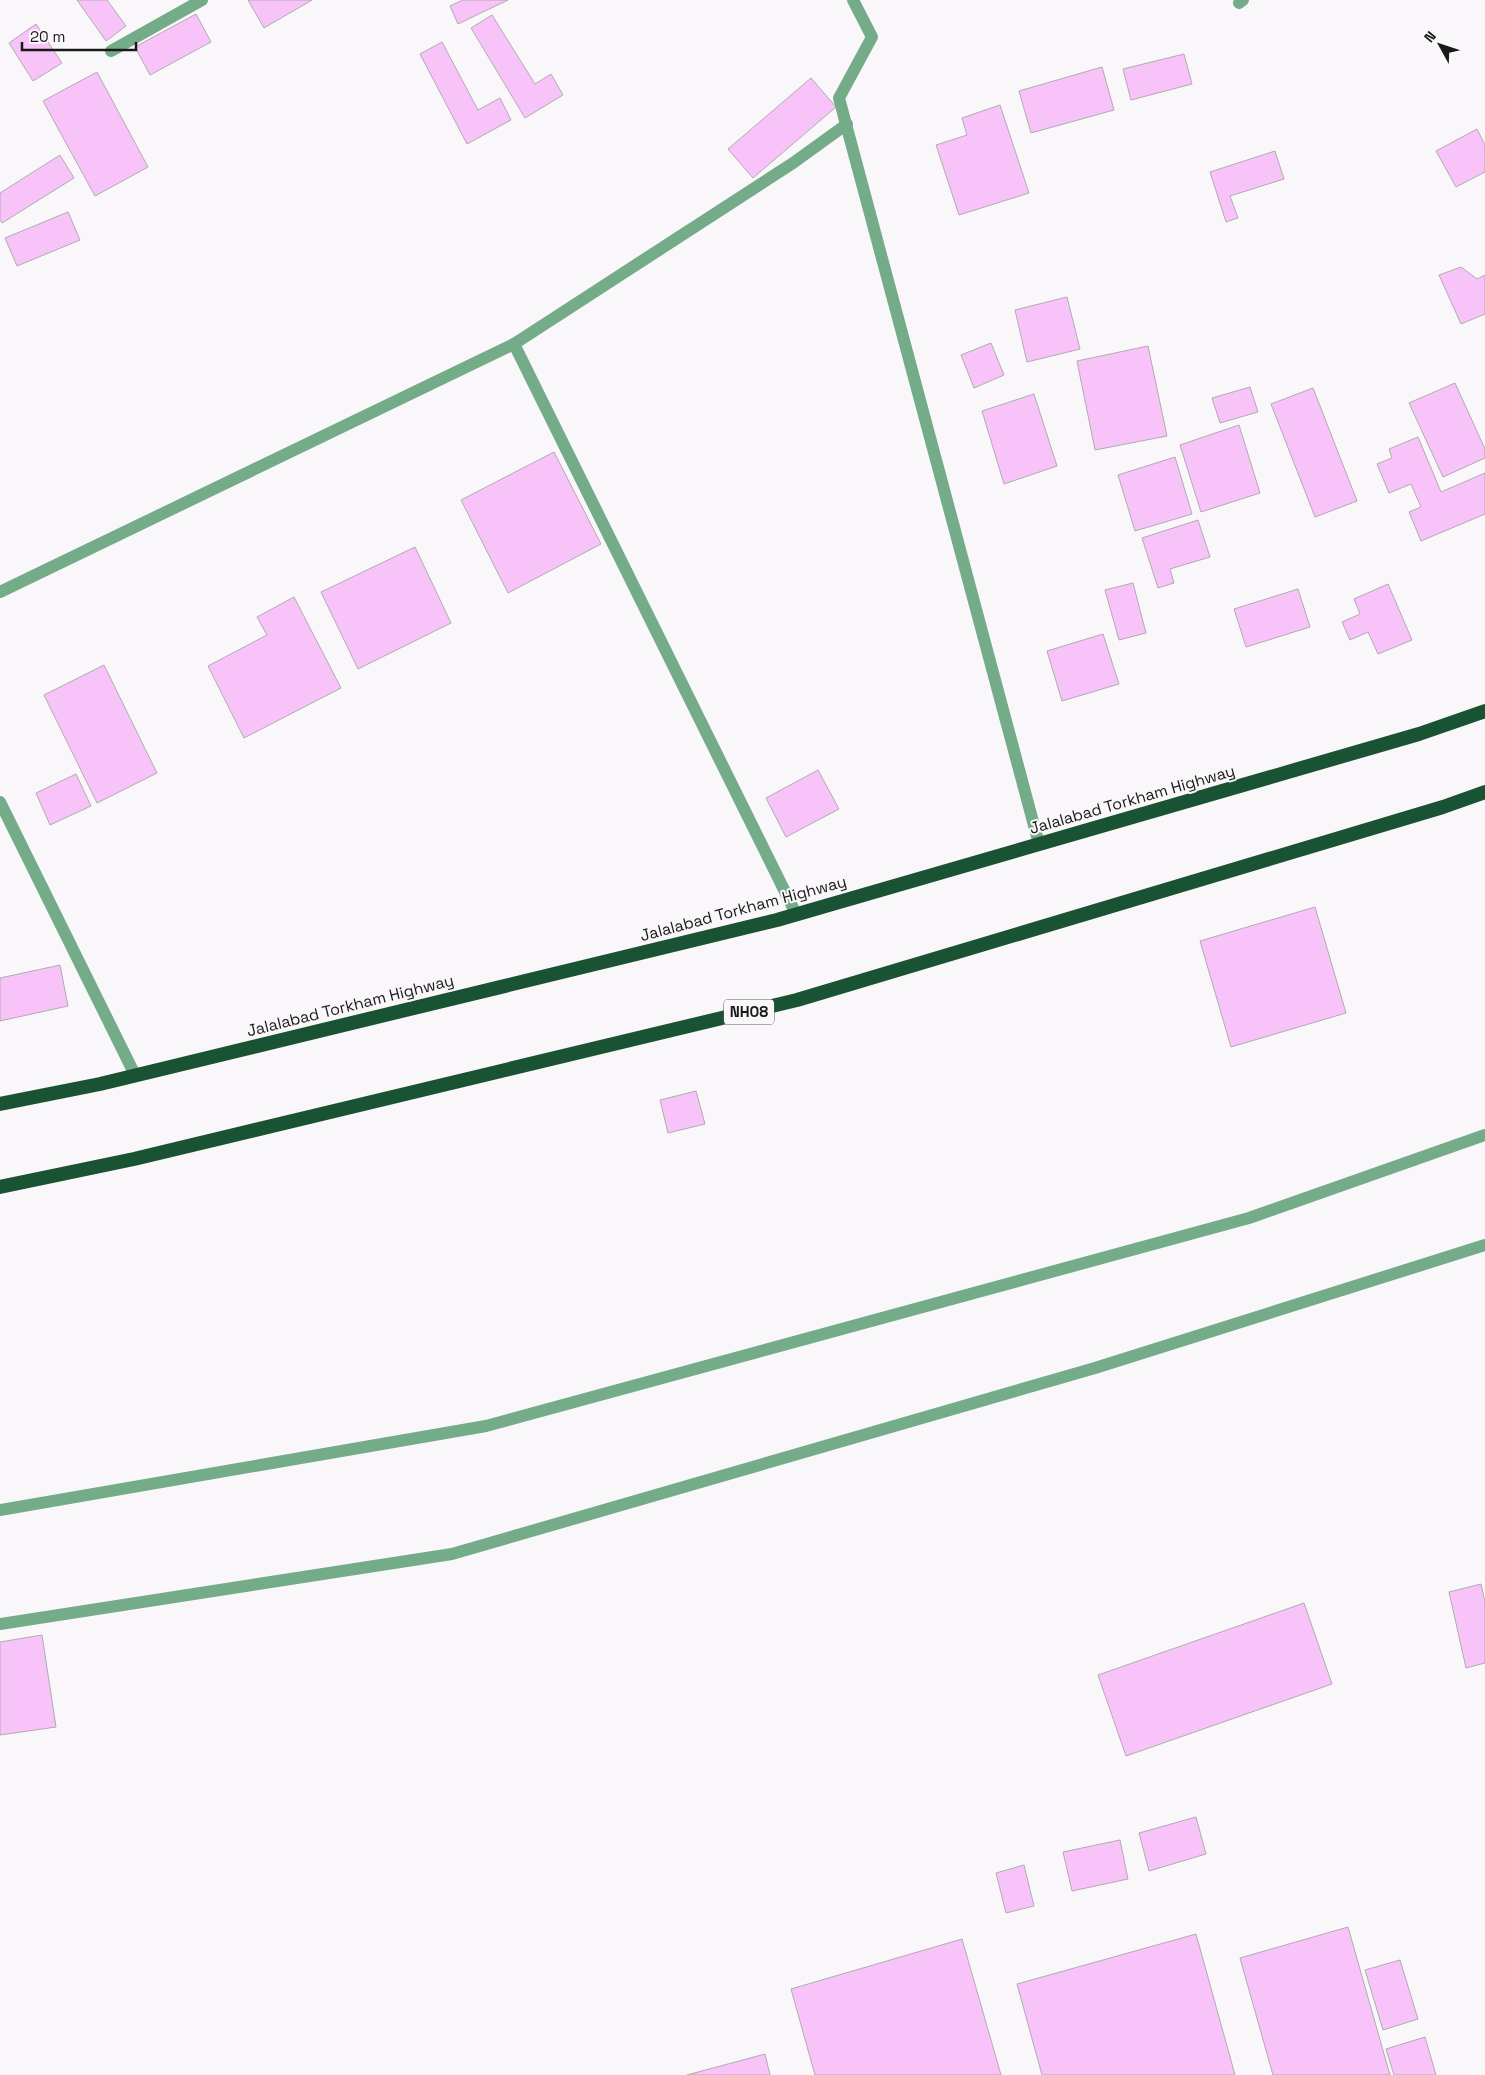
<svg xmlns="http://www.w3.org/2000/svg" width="1485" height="2075" font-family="'Space Grotesk',sans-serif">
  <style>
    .building { fill: #f7c3f8; stroke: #afacaf }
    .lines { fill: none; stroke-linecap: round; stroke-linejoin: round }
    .minor { stroke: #74ac89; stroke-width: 12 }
    .trunk { stroke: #1a5234; stroke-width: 14 }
    .labels { text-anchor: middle; stroke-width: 4; stroke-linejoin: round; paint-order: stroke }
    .shield { fill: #faf7fa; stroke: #5d5c5d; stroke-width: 1 }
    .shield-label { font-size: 15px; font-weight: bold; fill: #1a191a }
    .street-label { font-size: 16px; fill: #1a191a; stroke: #faf7fa }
  </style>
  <rect width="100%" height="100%" fill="#faf7fa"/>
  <g class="building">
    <polygon points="77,0 107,0 126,26 106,41"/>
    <polygon points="248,0 312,0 264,28"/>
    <polygon points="463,0 508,0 458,24 450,6"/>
    <polygon points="196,14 211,42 150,75 135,47"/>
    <polygon points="492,15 535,84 551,74 563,95 525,118 471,28"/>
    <polygon points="36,24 62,63 33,81 9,43"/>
    <polygon points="442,42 478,110 500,98 511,120 467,144 420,54"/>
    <polygon points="1184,54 1192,84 1131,100 1123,69"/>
    <polygon points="1102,67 1114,110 1031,133 1019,91"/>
    <polygon points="97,72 148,167 95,196 43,101"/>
    <polygon points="811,78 836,107 753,178 728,149"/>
    <polygon points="1000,105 1029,193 959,215 936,145 967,135 962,118"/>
    <polygon points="1477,129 1485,145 1485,172 1456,187 1436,151"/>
    <polygon points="1275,151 1284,179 1230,196 1238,218 1226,222 1210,172"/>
    <polygon points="60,155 74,178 2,223 0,220 0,193"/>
    <polygon points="68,212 80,240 17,266 5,238"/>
    <polygon points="1461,267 1477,279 1485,275 1485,314 1461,324 1439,275"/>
    <polygon points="1067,297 1080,349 1027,362 1015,310"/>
    <polygon points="991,343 1004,375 974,388 961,355"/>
    <polygon points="1148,346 1167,436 1095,450 1077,361"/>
    <polygon points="1455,383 1485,449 1485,458 1443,477 1409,403"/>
    <polygon points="1250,387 1258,412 1220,423 1212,398"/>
    <polygon points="1313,388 1357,501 1315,517 1271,404"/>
    <polygon points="1034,394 1057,466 1004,484 982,411"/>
    <polygon points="1239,425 1260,493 1201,512 1180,445"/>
    <polygon points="1418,437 1441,492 1485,473 1485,514 1421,541 1409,512 1421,507 1411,484 1389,493 1377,464 1392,458 1389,449"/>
    <polygon points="554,452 601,544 508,593 461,500"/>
    <polygon points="1175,457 1192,514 1135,531 1118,475"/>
    <polygon points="1198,520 1210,557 1170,569 1174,583 1158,588 1142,538"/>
    <polygon points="415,547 451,623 358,669 321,592"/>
    <polygon points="1133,583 1146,633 1119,640 1105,590"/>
    <polygon points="1388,584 1412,640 1378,654 1368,632 1350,640 1342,622 1360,614 1354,599"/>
    <polygon points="1298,589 1310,627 1246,647 1234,609"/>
    <polygon points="294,597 341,688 244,738 208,666 267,635 257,617"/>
    <polygon points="1103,634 1119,684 1062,701 1047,651"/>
    <polygon points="104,665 157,773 97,803 44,695"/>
    <polygon points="818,770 839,809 786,837 766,798"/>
    <polygon points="76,774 91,806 50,825 36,793"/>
    <polygon points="1315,907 1346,1013 1231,1047 1200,941"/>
    <polygon points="60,965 68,1006 0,1021 0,978"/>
    <polygon points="696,1091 705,1124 668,1133 660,1100"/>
    <polygon points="1481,1584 1485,1602 1485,1663 1466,1668 1449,1592"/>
    <polygon points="1304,1603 1332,1684 1126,1756 1098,1675"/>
    <polygon points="42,1635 56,1727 0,1735 0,1642"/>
    <polygon points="1196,1817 1206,1854 1149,1871 1139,1833"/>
    <polygon points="1120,1840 1128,1879 1072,1891 1063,1852"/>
    <polygon points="1024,1865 1034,1906 1006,1913 996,1873"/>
    <polygon points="1348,1927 1390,2075 1273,2075 1240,1958"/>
    <polygon points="1196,1934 1235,2075 1042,2075 1017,1984"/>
    <polygon points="962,1939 1001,2075 815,2075 791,1989"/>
    <polygon points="1400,1960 1418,2019 1383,2030 1365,1970"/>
    <polygon points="1425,2037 1436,2075 1394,2075 1386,2049"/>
    <polygon points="765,2054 770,2075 687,2075"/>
  </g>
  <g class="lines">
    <g class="minor">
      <polyline points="853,0 872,37 839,98 1039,844"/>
      <polyline points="1239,3 1243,0"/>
      <polyline points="111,51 202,0"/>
      <polyline points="514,344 796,914"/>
      <polyline points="0,592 514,344 793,163 847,124"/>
      <polyline points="0,802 135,1075"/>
      <polyline points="0,1510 486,1426 1249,1218 1485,1135"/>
      <polyline points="0,1624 452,1554 1095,1368 1485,1245"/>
    </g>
    <g class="trunk">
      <polyline points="0,1104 100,1084 777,920 1419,734 1485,711"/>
      <polyline points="0,1187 134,1159 797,1000 1443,807 1485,792"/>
    </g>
  </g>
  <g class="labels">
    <rect class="shield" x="724" y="999.5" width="50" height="25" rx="4"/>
    <g class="shield-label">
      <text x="749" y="1017">NH08</text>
    </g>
    <g class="street-label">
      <text transform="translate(1132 799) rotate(-16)" y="6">Jalalabad Torkham Highway</text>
      <text transform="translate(743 908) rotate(-15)" y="6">Jalalabad Torkham Highway</text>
      <text transform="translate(350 1005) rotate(-14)" y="6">Jalalabad Torkham Highway</text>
    </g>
  </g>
  <g transform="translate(1440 45) rotate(310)" stroke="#faf7fa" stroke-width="4" paint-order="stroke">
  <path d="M0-4L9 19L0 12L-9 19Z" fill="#1a191a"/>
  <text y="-8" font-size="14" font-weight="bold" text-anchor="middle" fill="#1a191a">N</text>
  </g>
  <path d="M22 42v8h114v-8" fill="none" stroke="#1a191a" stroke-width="2.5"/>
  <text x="30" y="42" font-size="15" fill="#1a191a" stroke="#faf7fa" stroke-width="4" paint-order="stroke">20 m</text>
</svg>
